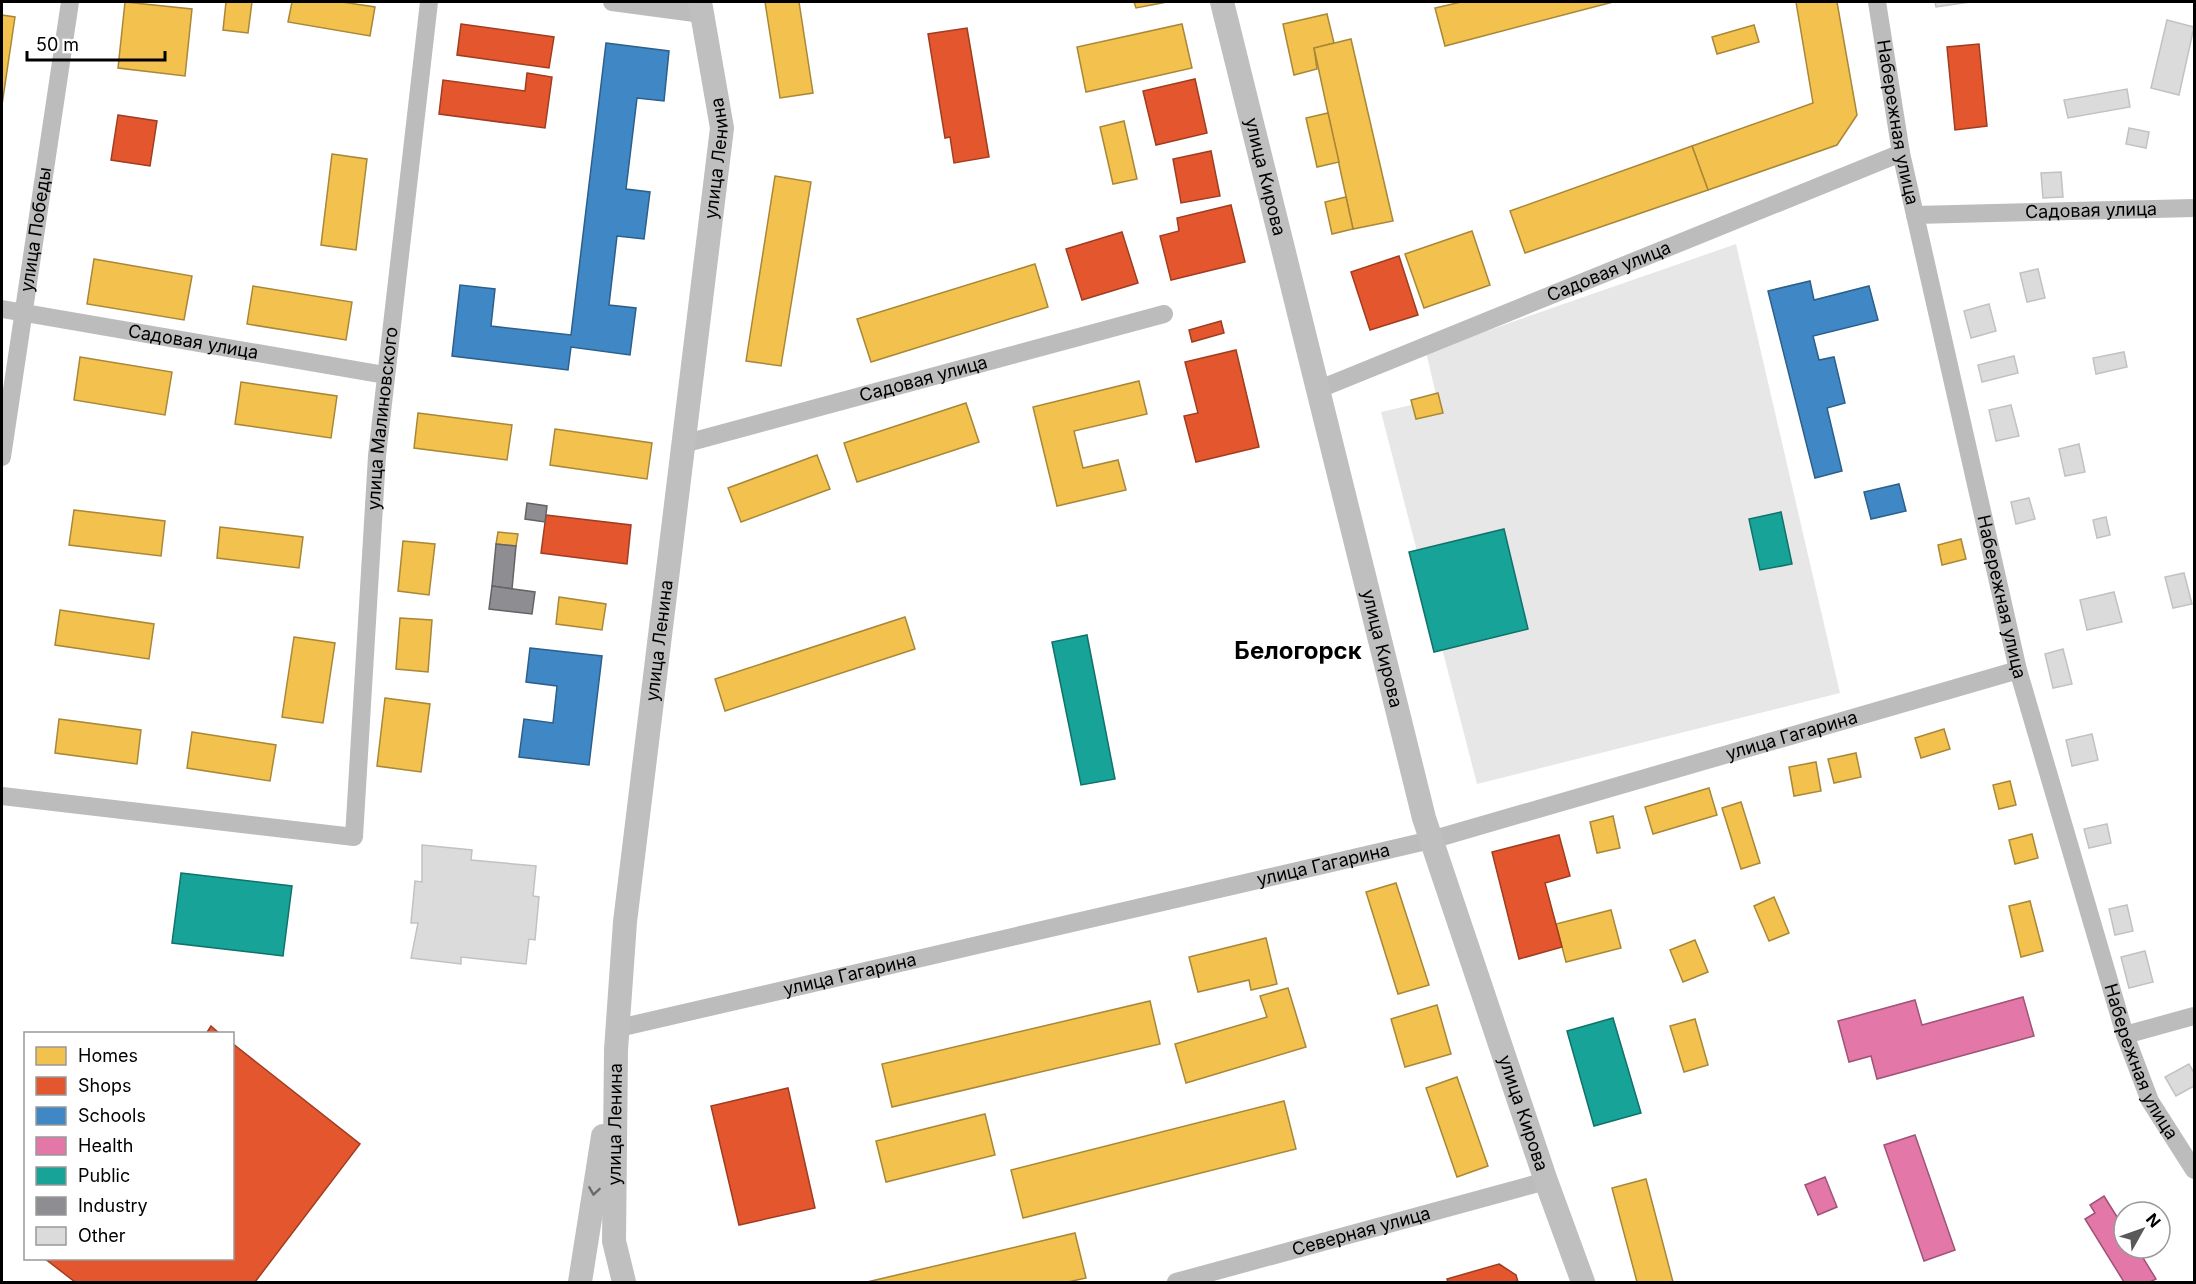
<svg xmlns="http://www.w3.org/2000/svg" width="2196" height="1284" font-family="Inter,sans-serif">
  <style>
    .green { fill: #e7e7e7 }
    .homes { fill: #f2c14e; stroke: #a98737; stroke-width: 1.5 }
    .shops { fill: #e4572e; stroke: #a03d20; stroke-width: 1.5 }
    .schools { fill: #3f88c5; stroke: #2c5f8a; stroke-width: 1.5 }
    .health { fill: #e377a8; stroke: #9f5376; stroke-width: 1.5 }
    .public { fill: #17a398; stroke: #10726a; stroke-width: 1.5 }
    .industry { fill: #8d8d92; stroke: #636366; stroke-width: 1.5 }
    .building { fill: #dbdbdb; stroke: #c2c2c2; stroke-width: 1.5 }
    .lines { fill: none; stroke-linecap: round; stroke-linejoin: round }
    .street { stroke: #bcbcbc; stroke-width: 18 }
    .secondary { stroke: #bfbfbf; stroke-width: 24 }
    .oneway { stroke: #696969 }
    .labels { text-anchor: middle; stroke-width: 6; stroke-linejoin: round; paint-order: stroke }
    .street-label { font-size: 18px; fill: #000; stroke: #fff }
    .district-label { font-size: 24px; font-weight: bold; fill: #000; stroke: #fff }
  </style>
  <rect width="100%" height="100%" fill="#fff"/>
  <polygon class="green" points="1736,244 1840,693 1477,784 1381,412 1437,399 1426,352"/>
  <g class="homes">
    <polygon points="125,2 192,9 185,76 118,68"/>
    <polygon points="226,2 252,2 248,33 223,30"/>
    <polygon points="292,2 342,2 375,7 370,36 288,22"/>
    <polygon points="765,2 799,2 813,93 780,98"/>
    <polygon points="1134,2 1167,2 1136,8"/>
    <polygon points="1461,2 1613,2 1445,46 1435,8"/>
    <polygon points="1796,2 1837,2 1857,115 1837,145 1708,190 1692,146 1813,103"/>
    <polygon points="1327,14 1334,43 1314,48 1317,69 1294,75 1283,24"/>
    <polygon points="2,15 15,17 2,105"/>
    <polygon points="1182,24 1192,68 1086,92 1077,47"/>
    <polygon points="1754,25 1759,42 1717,54 1712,37"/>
    <polygon points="1351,39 1393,221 1353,229 1314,48"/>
    <polygon points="1328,113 1339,162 1317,167 1306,118"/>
    <polygon points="1124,121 1137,179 1113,184 1100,127"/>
    <polygon points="1692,146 1708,190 1525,253 1510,211"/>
    <polygon points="332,154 367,159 356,250 321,245"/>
    <polygon points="775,176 811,182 781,366 746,361"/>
    <polygon points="1346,197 1353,229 1332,234 1325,202"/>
    <polygon points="1472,231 1490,285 1424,308 1405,254"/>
    <polygon points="94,259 192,276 184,320 87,304"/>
    <polygon points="1035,264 1048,307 871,362 857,319"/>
    <polygon points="253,286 352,302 346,340 247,324"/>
    <polygon points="80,357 172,372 165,415 74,400"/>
    <polygon points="1139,381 1147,414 1074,431 1083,468 1118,460 1126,490 1057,506 1033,407"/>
    <polygon points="241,382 337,396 331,438 235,424"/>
    <polygon points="1438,393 1443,413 1416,419 1411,400"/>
    <polygon points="966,403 979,442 857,482 844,443"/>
    <polygon points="418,413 512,425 507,460 414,448"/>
    <polygon points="555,429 652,443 647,479 550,465"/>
    <polygon points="817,455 830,489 741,522 728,488"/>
    <polygon points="74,510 165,521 161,556 69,545"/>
    <polygon points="220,527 303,537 299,568 217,558"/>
    <polygon points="498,532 518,534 516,546 496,544"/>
    <polygon points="1961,539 1966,559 1942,565 1938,545"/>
    <polygon points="403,541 435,544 429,595 398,591"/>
    <polygon points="559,597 606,604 602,630 556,624"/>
    <polygon points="60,610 154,624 149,659 55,645"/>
    <polygon points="905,617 915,649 725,711 715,679"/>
    <polygon points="400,618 432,620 428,672 396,669"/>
    <polygon points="294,637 335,643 323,723 282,717"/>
    <polygon points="385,698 430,704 421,772 377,766"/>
    <polygon points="59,719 141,730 137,764 55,753"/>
    <polygon points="1944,729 1950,749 1921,758 1915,738"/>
    <polygon points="192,732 276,745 270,781 187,768"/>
    <polygon points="1856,753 1861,777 1834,783 1828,759"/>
    <polygon points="1816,762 1821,791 1794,796 1789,767"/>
    <polygon points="2010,781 2016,805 1999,809 1993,785"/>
    <polygon points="1709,788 1717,815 1653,834 1645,807"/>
    <polygon points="1741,802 1760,863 1741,869 1722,808"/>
    <polygon points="1613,816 1620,848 1597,853 1590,822"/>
    <polygon points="2032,834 2038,858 2015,864 2009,840"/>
    <polygon points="1396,883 1429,985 1398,994 1366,892"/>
    <polygon points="1774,897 1789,933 1769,941 1754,906"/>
    <polygon points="2030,901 2043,951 2021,957 2009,906"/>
    <polygon points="1611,910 1621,948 1566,962 1556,924"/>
    <polygon points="1266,938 1277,984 1251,990 1249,980 1198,992 1189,957"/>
    <polygon points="1695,940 1708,972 1683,982 1670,950"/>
    <polygon points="1288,988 1306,1047 1186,1083 1175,1044 1267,1017 1260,996"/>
    <polygon points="1150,1001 1160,1044 892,1107 882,1064"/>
    <polygon points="1437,1005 1451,1054 1405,1067 1391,1019"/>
    <polygon points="1695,1019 1708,1065 1684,1072 1670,1026"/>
    <polygon points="1457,1077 1488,1166 1457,1177 1426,1088"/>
    <polygon points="1284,1101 1296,1149 1023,1218 1011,1170"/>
    <polygon points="985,1114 995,1155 886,1182 876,1141"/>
    <polygon points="1646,1179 1673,1282 1637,1282 1612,1188"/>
    <polygon points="1075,1233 1086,1278 1068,1282 867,1282"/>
  </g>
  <g class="shops">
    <polygon points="461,24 554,37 549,68 457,55"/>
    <polygon points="967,28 989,157 954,163 950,137 945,138 928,34"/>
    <polygon points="1979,44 1987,126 1955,130 1947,47"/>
    <polygon points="527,73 552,77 545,128 439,114 443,80 525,91"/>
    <polygon points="1195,79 1207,133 1156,145 1143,91"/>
    <polygon points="118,115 157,121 150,166 111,160"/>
    <polygon points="1211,151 1220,196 1181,203 1173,159"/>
    <polygon points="1231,205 1245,262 1171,280 1160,236 1179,231 1177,218"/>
    <polygon points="1122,232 1138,283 1082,300 1066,249"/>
    <polygon points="1399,256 1418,315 1370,330 1351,272"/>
    <polygon points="1221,321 1224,333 1192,342 1189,330"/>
    <polygon points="1236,350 1259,447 1196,462 1184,416 1198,413 1185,362"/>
    <polygon points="546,515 631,525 627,564 541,553"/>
    <polygon points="1559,835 1570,876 1545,883 1562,947 1519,959 1492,852"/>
    <polygon points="211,1026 220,1034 206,1034"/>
    <polygon points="232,1043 360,1144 255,1282 75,1282 44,1258 232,1258"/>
    <polygon points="788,1088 815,1208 739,1225 711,1106"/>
    <polygon points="1499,1264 1516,1275 1518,1282 1448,1282 1447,1279"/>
  </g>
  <g class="schools">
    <polygon points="606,43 669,51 664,101 637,98 626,189 650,192 644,239 617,236 609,305 636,308 630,355 571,347 568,370 452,356 460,285 495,289 491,326 571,335"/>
    <polygon points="1810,281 1814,300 1869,286 1878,320 1813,336 1819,360 1834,357 1845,403 1827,408 1842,471 1815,478 1768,291"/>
    <polygon points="1899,484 1906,511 1871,519 1864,492"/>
    <polygon points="530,648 602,656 589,765 519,757 524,719 553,723 557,686 526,682"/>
  </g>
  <g class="health">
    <polygon points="2023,997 2034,1036 1877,1079 1871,1056 1849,1062 1838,1021 1915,1000 1922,1025"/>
    <polygon points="1915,1135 1955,1250 1924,1261 1884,1145"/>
    <polygon points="1825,1177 1837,1207 1818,1215 1805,1185"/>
    <polygon points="2104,1196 2124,1228 2124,1248 2137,1248 2156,1279 2150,1282 2124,1282 2085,1219 2095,1213 2090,1205"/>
  </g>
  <g class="public">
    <polygon points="1781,512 1792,564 1760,570 1749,519"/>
    <polygon points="1504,529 1528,629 1434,652 1409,552"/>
    <polygon points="1087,635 1115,779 1081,785 1052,642"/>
    <polygon points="181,873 292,886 283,956 172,943"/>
    <polygon points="1613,1018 1641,1113 1594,1126 1567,1031"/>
  </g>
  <g class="industry">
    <polygon points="527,503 547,506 545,522 525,519"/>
    <polygon points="496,544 516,546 512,589 492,586"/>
    <polygon points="492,586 535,592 532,614 489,609"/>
  </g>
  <g class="building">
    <polygon points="1935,2 1970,2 1936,7"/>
    <polygon points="2167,20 2194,27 2179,95 2151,88"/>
    <polygon points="2127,89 2130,107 2068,118 2064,100"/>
    <polygon points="2129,128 2149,132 2146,148 2126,144"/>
    <polygon points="2061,172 2063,197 2043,198 2041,173"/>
    <polygon points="2038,269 2045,298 2027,302 2020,273"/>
    <polygon points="1989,304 1996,331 1971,338 1964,311"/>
    <polygon points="2124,352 2127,367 2096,374 2093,358"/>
    <polygon points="2014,356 2018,373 1982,382 1978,365"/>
    <polygon points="2011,405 2019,436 1996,441 1989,410"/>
    <polygon points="2079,444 2085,472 2065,476 2059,449"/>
    <polygon points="2029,498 2035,519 2016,524 2011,502"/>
    <polygon points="2106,517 2110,535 2097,538 2093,520"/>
    <polygon points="2184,573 2192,604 2173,608 2165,577"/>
    <polygon points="2114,592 2122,622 2087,630 2080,600"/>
    <polygon points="2063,649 2072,684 2053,688 2045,654"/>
    <polygon points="2092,734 2098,760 2072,766 2066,740"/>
    <polygon points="2107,824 2111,843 2089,848 2084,829"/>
    <polygon points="422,845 472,850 471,860 536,866 533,896 539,897 535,940 529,939 526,964 461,957 461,964 411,958 418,923 411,923 415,881 422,882"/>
    <polygon points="2127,905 2133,931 2115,935 2109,909"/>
    <polygon points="2145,951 2153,982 2129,988 2121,957"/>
    <polygon points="2189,1064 2194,1073 2194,1086 2176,1096 2165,1077"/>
  </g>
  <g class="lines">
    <g class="street">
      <polyline points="612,2 702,14"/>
      <path id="s1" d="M1877 2 1901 153 2018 670 2125 1035 2150 1101 2194 1170"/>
      <path id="s2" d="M1915 215 2194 208"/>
      <path id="s3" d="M2 309 385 375"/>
      <path id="s4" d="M1317 390 1901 153"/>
      <path id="s5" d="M683 444 1164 314"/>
      <path id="s6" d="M2 457 70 2"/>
      <path id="s7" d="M2 796 354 837 377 456 429 2"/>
      <path id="s8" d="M619 1028 1431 840 2018 670"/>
      <polyline points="2125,1035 2194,1016"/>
      <path id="s9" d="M1176 1282 1546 1181"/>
    </g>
    <g class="secondary">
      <path id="s10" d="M1222 2 1424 818 1546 1181 1583 1282"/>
      <polyline points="580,1282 603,1136"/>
      <path id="s11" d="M624 1282 614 1241 616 1050 625 922 722 128 700 2"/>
    </g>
  </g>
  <defs><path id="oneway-chevron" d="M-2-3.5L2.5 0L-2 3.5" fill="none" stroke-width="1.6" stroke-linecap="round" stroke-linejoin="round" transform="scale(1.5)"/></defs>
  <use class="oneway" href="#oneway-chevron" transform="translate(594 1191) rotate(99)"/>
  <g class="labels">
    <g class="street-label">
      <text dy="6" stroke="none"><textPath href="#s1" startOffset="122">Набережная улица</textPath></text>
      <text dy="6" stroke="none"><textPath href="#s11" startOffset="1131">улица Ленина</textPath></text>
      <text dy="6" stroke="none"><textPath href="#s10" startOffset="180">улица Кирова</textPath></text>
      <text dy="6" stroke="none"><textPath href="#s2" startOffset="176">Садовая улица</textPath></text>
      <text dy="6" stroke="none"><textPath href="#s6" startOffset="230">улица Победы</textPath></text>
      <text dy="6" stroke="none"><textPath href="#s4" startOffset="315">Садовая улица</textPath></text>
      <text dy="6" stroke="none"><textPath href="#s3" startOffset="194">Садовая улица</textPath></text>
      <text dy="6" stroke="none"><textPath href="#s5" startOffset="249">Садовая улица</textPath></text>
      <text dy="6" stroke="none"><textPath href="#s7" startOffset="774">улица Малиновского</textPath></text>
      <text dy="6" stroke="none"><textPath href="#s1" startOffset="608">Набережная улица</textPath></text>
      <text dy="6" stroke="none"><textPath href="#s11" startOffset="645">улица Ленина</textPath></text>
      <text dy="6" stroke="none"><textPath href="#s10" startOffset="666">улица Кирова</textPath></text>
      <text dy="6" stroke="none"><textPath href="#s8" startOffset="1209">улица Гагарина</textPath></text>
      <text dy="6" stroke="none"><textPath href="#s8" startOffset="723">улица Гагарина</textPath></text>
      <text dy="6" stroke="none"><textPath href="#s8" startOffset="237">улица Гагарина</textPath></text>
      <text dy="6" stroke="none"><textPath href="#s1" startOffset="1094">Набережная улица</textPath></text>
      <text dy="6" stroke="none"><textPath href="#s10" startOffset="1152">улица Кирова</textPath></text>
      <text dy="6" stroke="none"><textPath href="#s11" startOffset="159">улица Ленина</textPath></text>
      <text dy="6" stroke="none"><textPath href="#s9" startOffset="192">Северная улица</textPath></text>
    </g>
    <g class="district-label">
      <text x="1298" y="659">Белогорск</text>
    </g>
  </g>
  <rect width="2196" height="1284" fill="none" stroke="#000000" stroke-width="6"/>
  <rect x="24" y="1032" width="210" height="228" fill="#ffffff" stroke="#999999" stroke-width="1.5"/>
  <rect x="36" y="1047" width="30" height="18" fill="#f2c14e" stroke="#999999" stroke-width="1.5"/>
  <text x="78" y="1062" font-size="18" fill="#000000">Homes</text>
  <rect x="36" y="1077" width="30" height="18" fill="#e4572e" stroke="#999999" stroke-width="1.5"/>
  <text x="78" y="1092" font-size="18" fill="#000000">Shops</text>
  <rect x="36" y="1107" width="30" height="18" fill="#3f88c5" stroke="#999999" stroke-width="1.5"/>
  <text x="78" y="1122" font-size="18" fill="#000000">Schools</text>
  <rect x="36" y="1137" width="30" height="18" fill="#e377a8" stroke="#999999" stroke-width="1.5"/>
  <text x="78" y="1152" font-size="18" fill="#000000">Health</text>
  <rect x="36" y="1167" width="30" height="18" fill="#17a398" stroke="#999999" stroke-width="1.5"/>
  <text x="78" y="1182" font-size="18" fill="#000000">Public</text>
  <rect x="36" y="1197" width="30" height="18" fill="#8d8d92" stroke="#999999" stroke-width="1.5"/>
  <text x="78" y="1212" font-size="18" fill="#000000">Industry</text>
  <rect x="36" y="1227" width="30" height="18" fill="#dbdbdb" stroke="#999999" stroke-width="1.5"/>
  <text x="78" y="1242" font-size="18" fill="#000000">Other</text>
  <g transform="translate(2142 1230) rotate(50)"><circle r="28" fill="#ffffff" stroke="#999999" stroke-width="1.5"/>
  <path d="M0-4.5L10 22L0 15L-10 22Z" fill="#595959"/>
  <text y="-9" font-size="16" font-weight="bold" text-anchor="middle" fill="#000000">N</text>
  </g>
  <path d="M27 51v9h138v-9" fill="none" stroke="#000000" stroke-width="3"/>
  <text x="36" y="51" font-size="18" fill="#000000" stroke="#ffffff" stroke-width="4.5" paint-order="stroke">50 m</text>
</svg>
